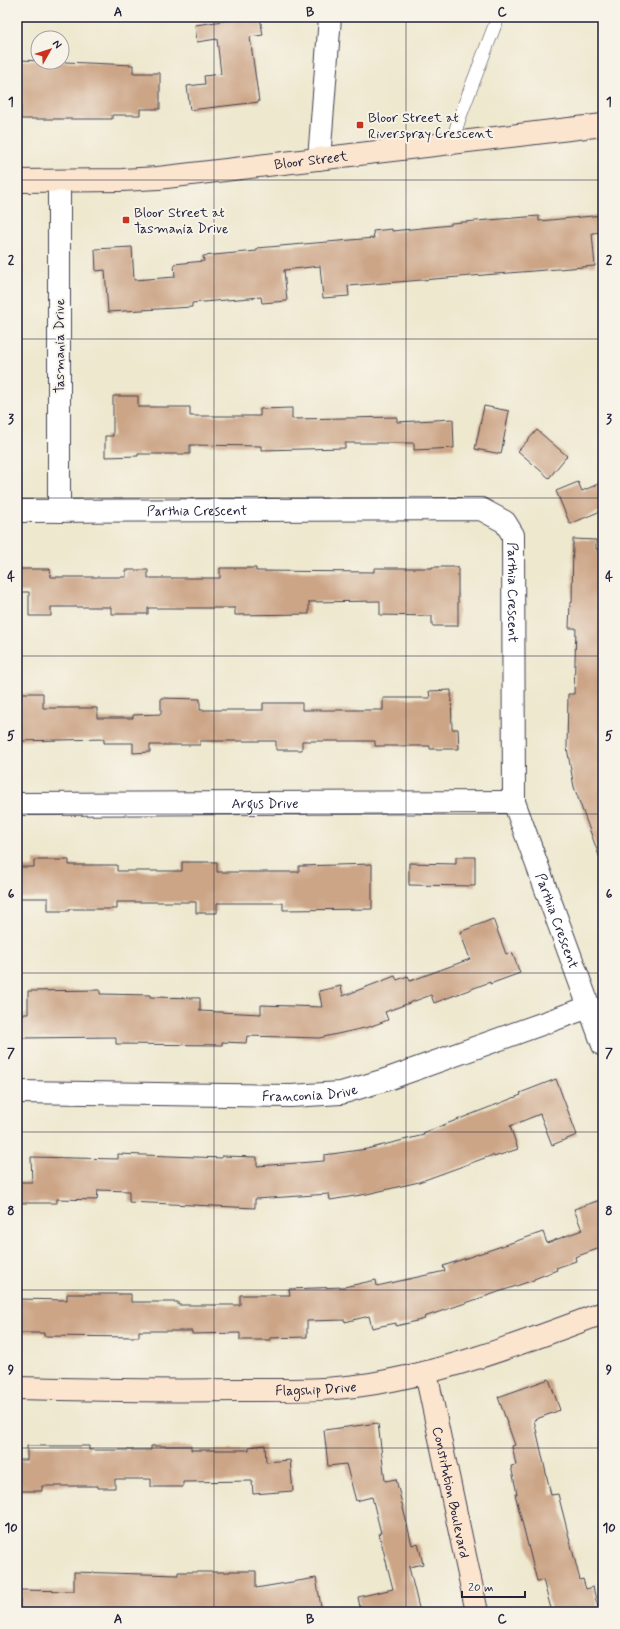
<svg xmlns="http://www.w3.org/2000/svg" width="620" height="1629" font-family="Mynerve,sans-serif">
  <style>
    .building { fill: #cca486 }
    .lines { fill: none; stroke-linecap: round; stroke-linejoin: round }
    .lane-casing { stroke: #414051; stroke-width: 14 }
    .street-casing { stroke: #414051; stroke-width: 24 }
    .secondary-casing { stroke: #414051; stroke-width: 24 }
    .lane { stroke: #fff; stroke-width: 13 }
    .street { stroke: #fff; stroke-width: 22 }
    .secondary { stroke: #fce5cf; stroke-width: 22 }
    .grid { fill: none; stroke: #22223b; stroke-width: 1; stroke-opacity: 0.55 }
    .poi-dot { fill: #c8321e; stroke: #f7f3e8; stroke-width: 1.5 }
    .labels { text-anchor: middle; stroke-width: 4; stroke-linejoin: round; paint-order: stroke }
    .poi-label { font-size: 14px; fill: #22223b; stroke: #f7f3e8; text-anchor: start }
    .street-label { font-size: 14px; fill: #22223b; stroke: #f7f3e8 }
    .neatline { fill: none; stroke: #22223b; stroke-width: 1.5 }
    .grid-label { font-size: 13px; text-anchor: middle; font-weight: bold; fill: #22223b }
  </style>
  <rect width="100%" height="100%" fill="#f7f3e8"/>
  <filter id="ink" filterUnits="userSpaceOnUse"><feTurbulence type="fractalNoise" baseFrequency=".025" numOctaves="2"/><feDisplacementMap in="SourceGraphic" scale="8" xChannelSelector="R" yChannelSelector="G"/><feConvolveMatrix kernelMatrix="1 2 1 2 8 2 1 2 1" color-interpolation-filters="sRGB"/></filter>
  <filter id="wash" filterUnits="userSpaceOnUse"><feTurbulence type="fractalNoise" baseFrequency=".012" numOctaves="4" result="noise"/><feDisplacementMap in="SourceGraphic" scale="16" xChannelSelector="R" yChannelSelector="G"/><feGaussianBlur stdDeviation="0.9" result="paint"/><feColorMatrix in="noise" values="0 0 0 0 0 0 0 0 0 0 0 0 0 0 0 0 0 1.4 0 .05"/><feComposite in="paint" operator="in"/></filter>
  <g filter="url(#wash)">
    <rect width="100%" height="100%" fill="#eee8cf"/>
    <g id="blocks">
      <g class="building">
        <polygon points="236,17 260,17 263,35 250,37 259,102 190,110 187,86 205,84 204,76 221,74 217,39 197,42 195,25 237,19"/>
        <polygon points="20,60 133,65 133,73 160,73 160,109 140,109 140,115 112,115 112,119 21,119"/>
        <polygon points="603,215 603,232 592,233 595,266 348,286 349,296 323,298 320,266 284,270 287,301 262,303 261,297 192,303 192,307 108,312 105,270 96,271 95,249 132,247 134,280 175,277 174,264 204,261 203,256 257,251 257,248 374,238 373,231 392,229 392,231 451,225 451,223 539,216 539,221"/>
        <polygon points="113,396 138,396 138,407 190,407 190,416 260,416 260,409 292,408 292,419 397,417 397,422 453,419 454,448 414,450 414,443 345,443 345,448 261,450 261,446 190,445 190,454 138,454 138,456 105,457 105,436 113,436"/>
        <polygon points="484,406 509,411 501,454 475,449"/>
        <polygon points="537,430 567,456 549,478 518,451"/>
        <polygon points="578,482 582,491 603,482 603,510 570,524 556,491"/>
        <polygon points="573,539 596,540 596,549 603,549 603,861 601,861 574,787 567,748 568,694 574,694 576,628 569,628 570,603 572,603"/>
        <polygon points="432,567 458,567 458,626 432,626 432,616 380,615 380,601 309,602 309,614 235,615 235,608 148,608 148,614 111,614 111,607 51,607 51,616 29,616 29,592 17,592 17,569 50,569 51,577 126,577 126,570 148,570 148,578 220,578 220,568 256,568 256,571 374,572 374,568 432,568"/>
        <polygon points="451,690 452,729 458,729 459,749 430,749 430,746 375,746 375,741 302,741 302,750 276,750 276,741 200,741 200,745 150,745 150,752 133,753 133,743 104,743 104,739 17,741 18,693 43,693 43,708 97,708 97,718 133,718 133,715 161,714 161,698 200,699 200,710 263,710 263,703 302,703 302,710 383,710 383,698 430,698 429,691"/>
        <polygon points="456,857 475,857 475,886 409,885 409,863 456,864"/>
        <polygon points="34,860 69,860 69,865 117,865 117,871 182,871 182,862 217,862 217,872 299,872 299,866 372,864 372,909 283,910 283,903 217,903 217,913 196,913 196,902 117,902 117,909 69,909 69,911 48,911 48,898 17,898 17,867 34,867"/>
        <polygon points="493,919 506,954 512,952 520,973 490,984 490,982 434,1003 431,995 385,1012 388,1020 369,1027 319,1038 247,1036 246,1043 222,1042 222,1045 116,1044 116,1037 21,1038 21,1014 28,1014 28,991 100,990 100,994 150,995 150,997 200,998 200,1011 261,1014 261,1005 322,1007 319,991 341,986 343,996 395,976 397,980 408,976 410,981 470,959 460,932"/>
        <polygon points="556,1079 577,1135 552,1145 540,1114 510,1126 518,1149 494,1157 493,1155 419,1182 367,1194 330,1200 329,1194 255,1199 255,1208 129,1202 129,1191 98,1190 97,1200 57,1199 57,1203 18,1203 18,1182 32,1182 31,1157 118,1159 118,1154 222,1158 222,1156 257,1157 257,1166 324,1161 324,1155 367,1149 424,1135 423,1133 521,1095 520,1093"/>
        <polygon points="603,1199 603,1247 575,1257 576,1261 556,1268 557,1270 534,1279 534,1280 424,1317 425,1319 396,1326 396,1323 372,1328 369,1316 345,1322 345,1320 307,1321 307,1337 270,1338 270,1340 240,1340 240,1333 192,1334 192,1331 139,1331 139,1337 44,1336 44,1333 17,1333 17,1299 67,1300 67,1294 131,1294 131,1302 178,1302 178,1305 240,1305 240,1295 290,1295 289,1289 344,1287 376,1280 377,1286 445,1271 443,1266 543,1232 547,1243 582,1230 574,1209"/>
        <polygon points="549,1379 560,1410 534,1420 551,1495 558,1494 580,1580 583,1579 586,1589 593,1587 599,1612 552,1612 543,1580 537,1581 515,1494 517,1494 511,1466 516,1465 512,1446 515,1445 498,1397"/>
        <polygon points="378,1423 385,1481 396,1479 412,1545 418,1543 423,1564 409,1567 420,1612 361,1612 358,1597 393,1589 379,1533 381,1533 372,1497 356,1501 346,1464 328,1466 324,1430"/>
        <polygon points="265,1445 266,1462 290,1460 293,1491 253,1494 252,1481 183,1482 183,1487 151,1487 151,1479 115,1479 115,1488 98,1488 98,1486 42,1486 42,1491 17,1491 17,1460 27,1460 27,1446 89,1446 89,1450 151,1450 151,1446 191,1446 191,1450 249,1450 249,1447"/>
        <polygon points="230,1571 256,1571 256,1588 316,1578 322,1612 20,1612 20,1590 74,1591 74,1572 178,1575 178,1572 230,1572"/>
      </g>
    </g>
  </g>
  <g filter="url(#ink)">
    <use href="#blocks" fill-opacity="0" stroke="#414051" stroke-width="1"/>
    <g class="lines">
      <defs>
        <polyline id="lane" points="452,143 459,119 498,17"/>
        <g id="street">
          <polyline points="319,159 330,17"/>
          <polyline points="59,181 59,511"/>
          <path id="s1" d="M17 511 481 509 505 522 513 535 514 802 603 1045"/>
          <path id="s2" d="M17 804 514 802"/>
          <path id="s3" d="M17 1092 291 1096 341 1093 385 1080 589 1007"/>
        </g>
        <g id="secondary">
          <path id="s4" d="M17 181 122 180 158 178 603 125"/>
          <path id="s5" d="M426 1373 477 1612"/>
          <path id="s6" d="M17 1388C91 1390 166 1391 240 1390 283 1390 327 1391 370 1384 450 1371 527 1341 603 1313"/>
        </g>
      </defs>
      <use href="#lane" class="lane-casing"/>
      <use href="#street" class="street-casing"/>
      <use href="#secondary" class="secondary-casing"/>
      <use href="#lane" class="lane"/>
      <use href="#street" class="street"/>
      <use href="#secondary" class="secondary"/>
    </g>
  </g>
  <path class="grid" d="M214 17V1612M406 17V1612M17 180H603M17 339H603M17 498H603M17 656H603M17 814H603M17 973H603M17 1132H603M17 1290H603M17 1448H603"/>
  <g class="poi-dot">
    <rect x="356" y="121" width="8" height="8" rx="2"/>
    <rect x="122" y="216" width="8" height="8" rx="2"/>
  </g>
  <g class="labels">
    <g class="poi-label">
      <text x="368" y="122">Bloor Street at<tspan x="368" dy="16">Riverspray Crescent</tspan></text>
      <text x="134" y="217">Bloor Street at<tspan x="134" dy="16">Tasmania Drive</tspan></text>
    </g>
    <g class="street-label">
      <text dy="5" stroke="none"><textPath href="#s4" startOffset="295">Bloor Street</textPath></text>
      <text transform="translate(59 346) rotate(-90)" y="5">Tasmania Drive</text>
      <text dy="5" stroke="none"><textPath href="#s1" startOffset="180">Parthia Crescent</textPath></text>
      <text dy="5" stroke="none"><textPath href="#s1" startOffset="564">Parthia Crescent</textPath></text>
      <text dy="5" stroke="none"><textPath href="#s2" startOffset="248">Argus Drive</textPath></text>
      <text dy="5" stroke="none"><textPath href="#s1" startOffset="900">Parthia Crescent</textPath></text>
      <text dy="5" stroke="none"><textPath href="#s3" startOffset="293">Franconia Drive</textPath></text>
      <text dy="5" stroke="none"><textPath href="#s6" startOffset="299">Flagship Drive</textPath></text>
      <text dy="5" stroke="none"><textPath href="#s5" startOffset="122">Constitution Boulevard</textPath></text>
    </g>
  </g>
  <rect width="620" height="1629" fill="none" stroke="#f7f3e8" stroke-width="44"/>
  <g transform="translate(50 50) rotate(51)"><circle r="19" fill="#f7f3e8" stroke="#a29fa3"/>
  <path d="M0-3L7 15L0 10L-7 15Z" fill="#c8321e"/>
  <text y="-6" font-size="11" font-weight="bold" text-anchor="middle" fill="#22223b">N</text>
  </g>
  <path d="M462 1591v6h63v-6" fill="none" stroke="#22223b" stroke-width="2"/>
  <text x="468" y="1591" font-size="12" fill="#22223b" stroke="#f7f3e8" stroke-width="3" paint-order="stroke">20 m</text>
  <rect x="22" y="22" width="576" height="1585" class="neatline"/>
  <g class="grid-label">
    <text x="118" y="16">A</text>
    <text x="310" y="16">B</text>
    <text x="502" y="16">C</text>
    <text x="11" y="106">1</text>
    <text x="609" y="106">1</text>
    <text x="11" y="264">2</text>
    <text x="609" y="264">2</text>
    <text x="11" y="423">3</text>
    <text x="609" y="423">3</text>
    <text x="11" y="581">4</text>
    <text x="609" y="581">4</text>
    <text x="11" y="740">5</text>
    <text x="609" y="740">5</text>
    <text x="11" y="898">6</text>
    <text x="609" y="898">6</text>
    <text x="11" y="1057">7</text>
    <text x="609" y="1057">7</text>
    <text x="11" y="1215">8</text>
    <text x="609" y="1215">8</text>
    <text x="11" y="1374">9</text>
    <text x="609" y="1374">9</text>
    <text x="11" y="1532">10</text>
    <text x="609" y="1532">10</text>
    <text x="118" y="1623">A</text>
    <text x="310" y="1623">B</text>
    <text x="502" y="1623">C</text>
  </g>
</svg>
